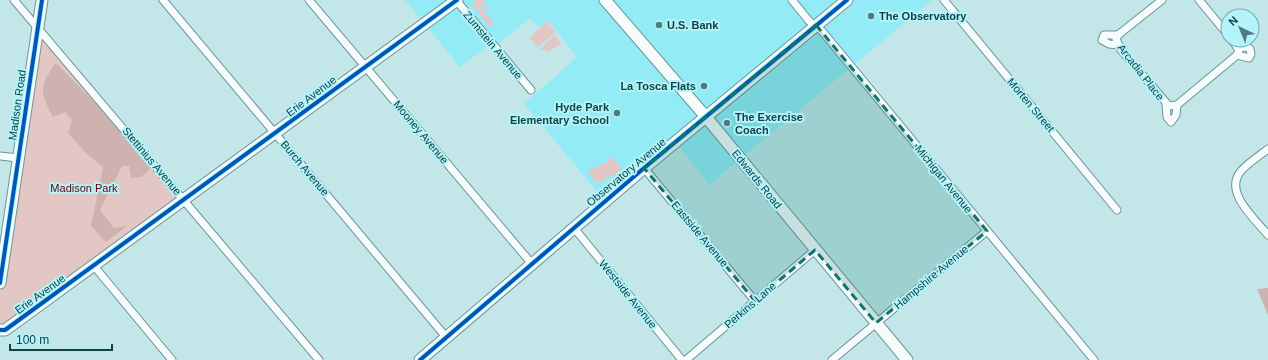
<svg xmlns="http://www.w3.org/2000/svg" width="1268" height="360" font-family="Arial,sans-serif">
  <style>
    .built { fill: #93ecf5 }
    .green { fill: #e2c7c5 }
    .forest { fill: #ceb2b0 }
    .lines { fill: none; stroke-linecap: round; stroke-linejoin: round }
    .street-casing { stroke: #6e9496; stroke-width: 9 }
    .secondary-casing { stroke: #6e9496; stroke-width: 13 }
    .street { stroke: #f6fbfc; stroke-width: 7 }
    .secondary { stroke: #f6fbfc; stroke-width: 11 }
    .cycleway-casing { stroke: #b3f3f9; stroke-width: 6 }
    .cycleway { stroke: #0057b8; stroke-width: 4 }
    .marked { fill: #0f766e; fill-opacity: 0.2; stroke: #0f766e; stroke-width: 3; stroke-dasharray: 8 5; stroke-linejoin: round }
    .poi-dot { fill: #4d7c80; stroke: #b3f3f9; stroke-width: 1.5 }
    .labels { text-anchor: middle; stroke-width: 4; stroke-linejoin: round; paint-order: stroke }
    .poi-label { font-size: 11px; font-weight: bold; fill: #0e4348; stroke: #b3f3f9; text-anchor: start }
    .street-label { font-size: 11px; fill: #0e4348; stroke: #b3f3f9 }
    .park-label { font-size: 11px; fill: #63000c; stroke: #b3f3f9 }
  </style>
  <rect width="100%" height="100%" fill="#c3e6e9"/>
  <polygon class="built" points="405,0 932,0 709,185 676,142 606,202 524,104 577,57 548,20 538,27 530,18 497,45 493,42 460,67"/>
  <g class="green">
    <polygon points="476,0 483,0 486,3 476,11 471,4"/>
    <polygon points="486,5 488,8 484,12 494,23 489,27 478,12"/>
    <polygon points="547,21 556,32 538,47 529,38"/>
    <polygon points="38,28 185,200 0,330 0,283"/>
    <polygon points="555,35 561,43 549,52 540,49"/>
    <polygon points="612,157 623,170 598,183 595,182 588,171 603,164"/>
  </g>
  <g class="forest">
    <path d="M56 63 98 106 150 169 141 177 131 178 129 166H122L100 210 114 228 127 226 106 242 91 226 103 167 86 153 68 133 72 120 65 112 53 117C40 92 38 87 56 63Z"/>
    <polygon points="1268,288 1268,315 1257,289"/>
  </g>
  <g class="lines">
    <defs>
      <g id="street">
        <polyline points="14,0 319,360"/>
        <polyline points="163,0 446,337"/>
        <polyline points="309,0 532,264"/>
        <polyline points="456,0 531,90"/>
        <polyline points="792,0 809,21 822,31 1094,360"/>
        <polyline points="944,0 1117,210"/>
        <polyline points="1162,0 1118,35 1116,39 1121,50 1169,106 1177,105 1237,55 1239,50 1232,40"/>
        <polyline points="1199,0 1228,35"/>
        <polyline points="1118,45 1109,44 1102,40 1104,35 1118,35"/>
        <polyline points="1237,55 1249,58 1251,54 1250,49 1247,47 1238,48"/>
        <polyline points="1166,104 1167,117 1171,122 1176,115 1177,105"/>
        <path d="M1268 149C1259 156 1248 163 1241 171 1223 192 1255 219 1268 235"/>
        <polyline points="0,156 18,158"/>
        <polyline points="644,168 755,301"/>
        <polyline points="574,228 682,360"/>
        <polyline points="94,266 172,360"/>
        <polyline points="686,360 815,250"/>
        <polyline points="832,360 987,231"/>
      </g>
      <g id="secondary">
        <polyline points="605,0 706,117 907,360"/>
        <polyline points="0,283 42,0"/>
        <polyline points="0,330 5,330 12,325 457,0"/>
        <polyline points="420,360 644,168 847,0"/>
      </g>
    </defs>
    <use href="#street" class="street-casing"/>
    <use href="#secondary" class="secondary-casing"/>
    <use href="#street" class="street"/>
    <use href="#secondary" class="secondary"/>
    <defs>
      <g id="cycleway">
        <polyline points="0,283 42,0"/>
        <polyline points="0,330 5,330 12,325 457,0"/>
        <polyline points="420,360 644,168 847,0"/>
      </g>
    </defs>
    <use href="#cycleway" class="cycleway-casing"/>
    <use href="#cycleway" class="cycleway"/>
  </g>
  <path class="marked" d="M816 25 987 231 876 323 815 250 755 301 644 168Z"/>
  <g class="poi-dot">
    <circle cx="871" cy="16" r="4"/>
    <circle cx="659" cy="25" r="4"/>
    <circle cx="704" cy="86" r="4"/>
    <circle cx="617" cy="113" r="4"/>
    <circle cx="727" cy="123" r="4"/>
  </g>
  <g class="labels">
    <g class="poi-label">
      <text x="879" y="20">The Observatory</text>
      <text x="667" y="29">U.S. Bank</text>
      <text x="696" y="90" text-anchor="end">La Tosca Flats</text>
      <text x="609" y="111" text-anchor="end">Hyde Park<tspan x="609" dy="13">Elementary School</tspan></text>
      <text x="735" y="121">The Exercise<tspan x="735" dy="13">Coach</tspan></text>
    </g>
    <g class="street-label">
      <text transform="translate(493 45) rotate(50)" y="4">Zumstein Avenue</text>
      <text transform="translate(1141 72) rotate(52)" y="4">Arcadia Place</text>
      <text transform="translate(311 96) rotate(-37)" y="4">Erie Avenue</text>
      <text transform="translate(17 105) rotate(-82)" y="4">Madison Road</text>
      <text transform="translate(1031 105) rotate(50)" y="4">Morten Street</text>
      <text transform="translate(421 132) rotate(50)" y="4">Mooney Avenue</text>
      <text transform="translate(152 161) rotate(50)" y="4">Stettinius Avenue</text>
      <text transform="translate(305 168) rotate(50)" y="4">Burch Avenue</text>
      <text transform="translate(626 172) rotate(-40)" y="4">Observatory Avenue</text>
      <text transform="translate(757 179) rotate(51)" y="4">Edwards Road</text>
      <text transform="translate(944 179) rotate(51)" y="4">Michigan Avenue</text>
      <text transform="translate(700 234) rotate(50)" y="4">Eastside Avenue</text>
      <text transform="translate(931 277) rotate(-40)" y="4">Hampshire Avenue</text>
      <text transform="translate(40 294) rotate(-36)" y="4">Erie Avenue</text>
      <text transform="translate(628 294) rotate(51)" y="4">Westside Avenue</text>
      <text transform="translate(750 305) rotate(-41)" y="4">Perkins Lane</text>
    </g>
    <g class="park-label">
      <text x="84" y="192">Madison Park</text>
    </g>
  </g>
  <g transform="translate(1240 28) rotate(316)"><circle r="19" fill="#b3f3f9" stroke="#71adb2"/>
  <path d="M0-3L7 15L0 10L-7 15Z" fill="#4d7c80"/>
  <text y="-6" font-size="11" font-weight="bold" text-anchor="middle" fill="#0e4348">N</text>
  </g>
  <path d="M10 344v6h102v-6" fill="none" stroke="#0e4348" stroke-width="2"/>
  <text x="16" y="344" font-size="12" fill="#0e4348" stroke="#b3f3f9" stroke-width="3" paint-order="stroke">100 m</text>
</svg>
